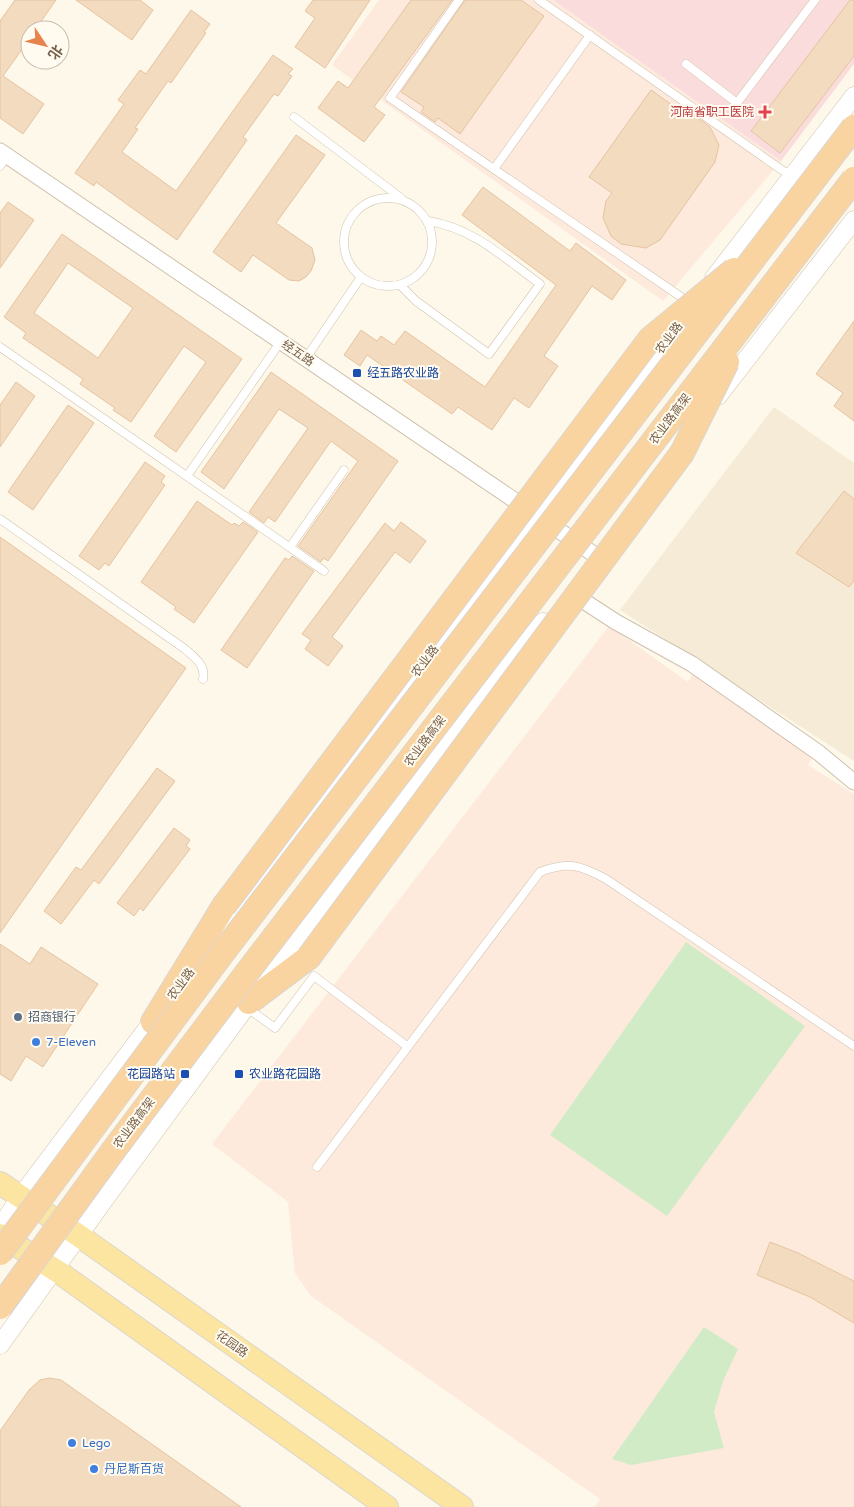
<svg xmlns="http://www.w3.org/2000/svg" width="854" height="1507" font-family="'Varela Round','Noto Sans SC',sans-serif">
  <style>
    .residential { fill: #f5ebd7 }
    .commercial { fill: #fdeadd }
    .medical { fill: #fbdcdc }
    .green { fill: #d1ebc6 }
    .building { fill: #f3dbc0; stroke: #e6c3a0; fill-rule: evenodd }
    .lines { fill: none; stroke-linecap: round; stroke-linejoin: round }
    .service-casing { stroke: #cfc1ad; stroke-width: 9 }
    .minor-casing { stroke: #cfc1ad; stroke-width: 17 }
    .tertiary-casing { stroke: #cfc1ad; stroke-width: 19 }
    .primary-casing { stroke: #dcd6d0; stroke-width: 24 }
    .trunk-casing { stroke: #dcd6d0; stroke-width: 26 }
    .service { stroke: #fff; stroke-width: 8 }
    .minor { stroke: #fff; stroke-width: 15 }
    .tertiary { stroke: #fff; stroke-width: 18 }
    .primary { stroke: #fbe5a1; stroke-width: 22 }
    .trunk { stroke: #f9d4a0; stroke-width: 24 }
    .trunk-bridge-casing { stroke: #dcd6d0; stroke-width: 26; stroke-linecap: butt }
    .trunk-bridge { stroke: #f9d4a0; stroke-width: 24 }
    .health-dot { fill: #e0444e; stroke: #fffbf0; stroke-width: 2 }
    .transit-dot { fill: #1a4fb4; stroke: #fffbf0; stroke-width: 2 }
    .service-dot { fill: #5c6f8a; stroke: #fffbf0; stroke-width: 2 }
    .shop-dot { fill: #3f7fe0; stroke: #fffbf0; stroke-width: 2 }
    .labels { text-anchor: middle; stroke-width: 4; stroke-linejoin: round; paint-order: stroke }
    .health-label { font-size: 12px; fill: #be3a42; stroke: #fffbf0; text-anchor: end }
    .street-label { font-size: 12px; fill: #78614b; stroke: #fffbf0 }
    .transit-label { font-size: 12px; fill: #164399; stroke: #fffbf0; text-anchor: start }
    .service-label { font-size: 12px; fill: #4e5e75; stroke: #fffbf0; text-anchor: start }
    .shop-label { font-size: 12px; fill: #366cbe; stroke: #fffbf0; text-anchor: start }
  </style>
  <rect width="100%" height="100%" fill="#fdf8e9"/>
  <polygon class="residential" points="774,407 854,463 854,761 620,610"/>
  <g class="commercial">
    <polygon points="379,0 553,0 781,161 663,301 332,65"/>
    <polygon points="609,626 688,682 694,672 814,755 808,765 854,794 854,1507 595,1507 600,1499 311,1296 295,1273 288,1202 212,1144"/>
  </g>
  <polygon class="medical" points="553,0 854,0 854,64 781,161"/>
  <g class="green">
    <polygon points="686,942 805,1026 667,1216 550,1135"/>
    <polygon points="704,1327 738,1349 723,1381 714,1412 724,1448 631,1465 612,1459"/>
  </g>
  <g class="building">
    <polygon points="15,0 56,0 35,30 30,30 30,38 3,76 44,104 23,134 0,118 0,21"/>
    <polygon points="76,0 140,0 153,10 132,40"/>
    <polygon points="313,0 370,0 325,68 295,47 315,18 305,11"/>
    <polygon points="411,0 452,0 374,107 385,115 364,142 318,108 338,81 348,88"/>
    <polygon points="465,0 521,0 544,16 460,134 438,118 435,122 421,112 424,107 401,92"/>
    <polygon points="850,0 854,0 854,56 780,153 751,131"/>
    <polygon points="191,10 210,24 204,32 206,33 171,83 168,81 135,128 138,129 122,152 176,191 273,55 293,69 288,74 292,76 278,96 274,94 243,137 247,140 177,240 96,182 94,186 75,173 124,104 118,100 140,70 146,74"/>
    <polygon points="651,90 682,112 691,113 710,127 719,145 715,162 660,240 646,248 621,244 611,236 603,218 606,201 612,193 589,177"/>
    <polygon points="296,135 325,155 276,223 312,248 315,260 311,271 306,277 299,281 289,280 253,255 241,272 213,252"/>
    <polygon points="483,187 570,251 576,243 626,280 612,300 592,286 544,356 558,366 529,408 514,398 492,430 458,407 452,414 367,355 360,366 344,355 361,330 377,341 381,336 394,345 405,331 485,387 556,285 462,215"/>
    <polygon points="8,202 34,220 0,268 0,213"/>
    <path d="M62 234 242 359 176 452 154 436 206 362 184 346 131 422 113 410 115 408 80 384 83 379 23 338 26 333 4 317ZM68 263 133 308 98 358 34 313Z"/>
    <polygon points="854,321 854,421 834,406 843,393 816,374"/>
    <polygon points="271,372 398,461 328,561 323,558 321,562 298,546 358,461 331,441 275,522 268,517 264,523 249,512 308,428 279,409 224,489 201,472"/>
    <polygon points="16,382 35,396 0,447 0,405"/>
    <polygon points="68,405 94,423 33,510 8,492"/>
    <polygon points="145,462 165,476 161,482 165,485 109,566 105,563 99,570 79,556"/>
    <polygon points="844,491 854,499 854,581 849,587 796,553"/>
    <polygon points="197,501 232,525 234,523 239,526 243,522 258,532 194,623 174,609 176,607 141,582"/>
    <polygon points="401,522 426,541 410,563 395,552 332,637 343,646 328,666 305,649 311,640 302,634 385,523 394,531"/>
    <polygon points="0,537 186,668 0,933"/>
    <polygon points="292,556 314,571 247,668 221,650 285,558 289,560"/>
    <polygon points="157,768 175,781 99,884 94,880 61,924 44,911 76,867 81,870"/>
    <polygon points="174,828 190,840 186,846 190,849 143,911 140,908 134,916 117,903"/>
    <polygon points="0,944 30,964 41,947 98,984 43,1067 26,1056 11,1081 0,1074"/>
    <polygon points="770,1242 798,1253 854,1281 854,1323 810,1297 757,1275"/>
    <polygon points="49,1378 61,1380 241,1507 0,1507 0,1431 29,1390 40,1380"/>
  </g>
  <g class="lines">
    <defs>
      <g id="service">
        <polyline points="459,0 390,98 690,303"/>
        <polyline points="539,0 792,177"/>
        <polyline points="686,64 737,103 815,0"/>
        <polyline points="294,117 401,198"/>
        <polyline points="0,166 7,156"/>
        <polyline points="494,169 590,35"/>
        <circle cx="388" cy="242" r="44"/>
        <path d="M400 285 416 301 489 354 540 284C503 257 473 228 428 221"/>
        <polyline points="0,347 324,571"/>
        <polyline points="306,358 361,277"/>
        <polyline points="187,476 281,341"/>
        <path d="M0 519 185 649C195 658 206 665 203 679"/>
        <polyline points="290,547 344,470"/>
        <polyline points="246,1007 275,1028 314,976 408,1047"/>
        <path d="M317 1167 540 872C568 861 580 865 606 879L854 1046"/>
      </g>
      <g id="minor">
        <polyline points="0,151 595,555"/>
        <polyline points="576,596 616,622 692,664 819,753 854,782"/>
      </g>
      <g id="tertiary">
        <polyline points="714,278 854,96"/>
        <polyline points="718,396 854,220"/>
        <polyline points="215,939 682,321"/>
        <polyline points="0,1228 21,1196 159,1013"/>
        <polyline points="0,1345 107,1196 290,947 543,622"/>
      </g>
      <g id="primary">
        <polyline points="0,1183 78,1235 462,1507"/>
        <polyline points="0,1235 60,1273 387,1507"/>
      </g>
      <g id="trunk">
        <polyline points="249,1002 309,957"/>
        <polyline points="153,1022 224,906"/>
      </g>
    </defs>
    <use href="#service" class="service-casing"/>
    <use href="#minor" class="minor-casing"/>
    <use href="#tertiary" class="tertiary-casing"/>
    <use href="#primary" class="primary-casing"/>
    <use href="#trunk" class="trunk-casing"/>
    <use href="#service" class="service"/>
    <use href="#minor" class="minor"/>
    <use href="#tertiary" class="tertiary"/>
    <use href="#primary" class="primary"/>
    <use href="#trunk" class="trunk"/>
    <defs>
      <g id="trunk-bridge">
        <polyline points="224,906 650,339 734,270"/>
        <polyline points="309,957 682,453 727,362"/>
        <polyline points="0,1253 221,955 854,127"/>
        <polyline points="0,1307 113,1151 246,974 854,179"/>
      </g>
    </defs>
    <use href="#trunk-bridge" class="trunk-bridge-casing"/>
    <use href="#trunk-bridge" class="trunk-bridge"/>
  </g>
  <path class="health-dot" d="M762.5 104.5h5v5h5v5h-5v5h-5v-5h-5v-5h5z"/>
  <g class="transit-dot">
    <rect x="352" y="368" width="10" height="10" rx="2.5"/>
    <rect x="180" y="1069" width="10" height="10" rx="2.5"/>
    <rect x="234" y="1069" width="10" height="10" rx="2.5"/>
  </g>
  <circle class="service-dot" cx="18" cy="1017" r="5"/>
  <g class="shop-dot">
    <circle cx="36" cy="1042" r="5"/>
    <circle cx="72" cy="1443" r="5"/>
    <circle cx="94" cy="1469" r="5"/>
  </g>
  <g class="labels">
    <g class="health-label">
      <text x="754" y="116">河南省职工医院</text>
    </g>
    <g class="street-label">
      <text transform="translate(669 338) rotate(-53)" y="4">农业路</text>
      <text transform="translate(298 353) rotate(34)" y="4">经五路</text>
      <text transform="translate(670 419) rotate(-53)" y="4">农业路高架</text>
      <text transform="translate(425 661) rotate(-53)" y="4">农业路</text>
      <text transform="translate(425 741) rotate(-53)" y="4">农业路高架</text>
      <text transform="translate(181 984) rotate(-53)" y="4">农业路</text>
      <text transform="translate(134 1123) rotate(-53)" y="4">农业路高架</text>
      <text transform="translate(232 1344) rotate(35)" y="4">花园路</text>
    </g>
    <g class="transit-label">
      <text x="367" y="377">经五路农业路</text>
      <text x="175" y="1078" text-anchor="end">花园路站</text>
      <text x="249" y="1078">农业路花园路</text>
    </g>
    <g class="service-label">
      <text x="28" y="1021">招商银行</text>
    </g>
    <g class="shop-label">
      <text x="46" y="1046">7-Eleven</text>
      <text x="82" y="1447">Lego</text>
      <text x="104" y="1473">丹尼斯百货</text>
    </g>
  </g>
  <g transform="translate(45 45) rotate(125)"><circle r="24" fill="#fffbf0" stroke="#c9bdae"/>
  <path d="M0-4L9 19L0 12L-9 19Z" fill="#e8834d"/>
  <text y="-8" font-size="14" font-weight="bold" text-anchor="middle" fill="#78614b">北</text>
  </g>
</svg>
